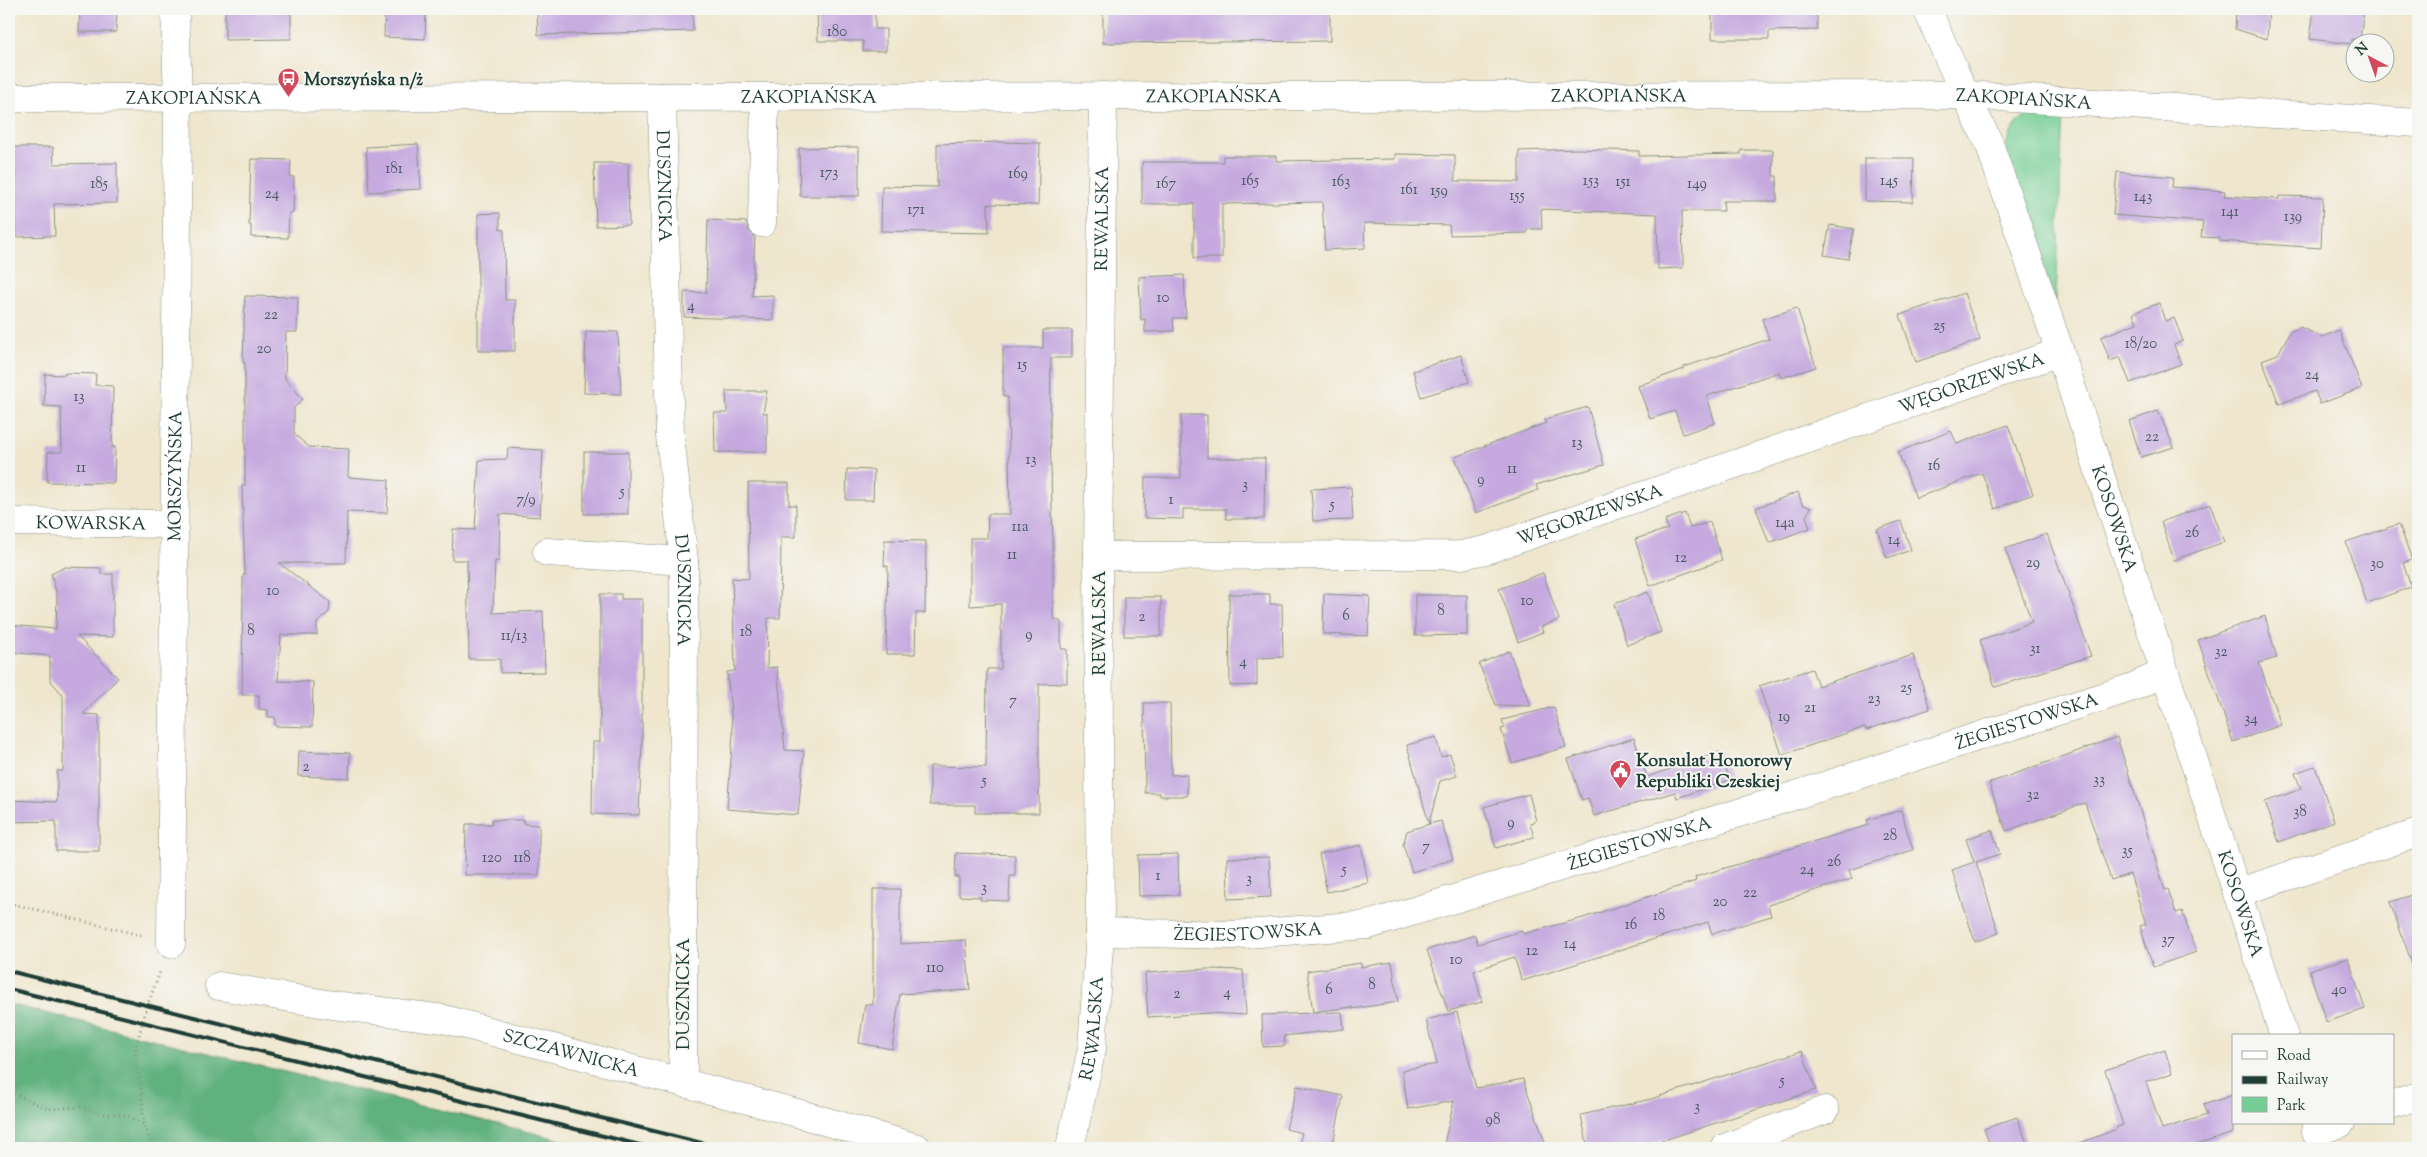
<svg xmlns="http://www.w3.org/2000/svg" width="2427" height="1157" font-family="'Sorts Mill Goudy',serif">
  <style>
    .green { fill: #75ce94; stroke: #4a8664 }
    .forest { fill: #60b17e; stroke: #407759 }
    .building { fill: #c5a9df }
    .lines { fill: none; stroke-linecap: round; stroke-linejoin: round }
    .minor-casing { stroke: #879280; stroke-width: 29 }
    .path { stroke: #879280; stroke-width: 3; stroke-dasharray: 1 4; stroke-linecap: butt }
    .minor { stroke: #fff; stroke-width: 28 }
    .rail { stroke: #1f3d34; stroke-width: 4 }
    .labels { text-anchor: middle; stroke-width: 4; stroke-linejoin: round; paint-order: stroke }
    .number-label { font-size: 15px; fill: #48585f }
    .poi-label { font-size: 18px; font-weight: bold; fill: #1f3d34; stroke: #f6f6f2; text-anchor: start }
    .street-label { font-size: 18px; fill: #1f3d34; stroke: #f6f6f2 }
  </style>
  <rect width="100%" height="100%" fill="#f6f6f2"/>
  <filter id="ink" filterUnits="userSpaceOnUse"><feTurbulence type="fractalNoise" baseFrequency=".02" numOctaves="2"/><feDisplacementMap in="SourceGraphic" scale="10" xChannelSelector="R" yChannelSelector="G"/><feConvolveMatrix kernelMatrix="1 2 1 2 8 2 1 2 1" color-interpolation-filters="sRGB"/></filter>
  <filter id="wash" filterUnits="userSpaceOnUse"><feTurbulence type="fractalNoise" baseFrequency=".0096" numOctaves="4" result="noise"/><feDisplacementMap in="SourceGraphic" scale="20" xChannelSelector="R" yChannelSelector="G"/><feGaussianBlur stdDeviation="1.12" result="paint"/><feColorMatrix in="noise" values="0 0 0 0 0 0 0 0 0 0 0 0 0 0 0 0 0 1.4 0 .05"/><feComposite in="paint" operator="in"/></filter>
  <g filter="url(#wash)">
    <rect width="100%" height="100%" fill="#efe6cd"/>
    <path class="green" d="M2031 111 2063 112 2056 303 2005 151C2008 133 2016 122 2031 111Z"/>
    <polygon class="forest" points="9,1004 595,1148 9,1148"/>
    <g id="blocks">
      <g class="building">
        <polygon points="80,9 117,9 116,32 79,32"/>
        <polygon points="225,9 291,9 291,39 225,40"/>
        <polygon points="388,9 426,9 425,39 384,37 385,13 388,13"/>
        <polygon points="537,9 692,9 693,31 538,35"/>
        <polygon points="817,9 875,9 875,29 886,29 886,51 863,51 863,41 818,41"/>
        <polygon points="1103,9 1330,9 1330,41 1103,43"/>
        <polygon points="1712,9 1817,9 1817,30 1769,31 1769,39 1712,39"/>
        <polygon points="2236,9 2269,9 2267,39 2235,29"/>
        <polygon points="2314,9 2364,9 2360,40 2352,39 2352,44 2310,39"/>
        <polygon points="997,142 1040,143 1038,205 988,204 989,233 881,231 882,186 937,187 937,144"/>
        <polygon points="418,144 421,189 369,192 366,147"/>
        <polygon points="10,147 53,147 54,164 117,163 117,203 54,204 55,236 15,237 15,169 10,169"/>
        <polygon points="859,147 859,196 800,196 799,148"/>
        <polygon points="1577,149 1639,151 1639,156 1741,154 1741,150 1773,150 1773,176 1777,176 1777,201 1723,201 1724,211 1682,211 1683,268 1658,269 1657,214 1541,209 1542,229 1527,229 1527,233 1450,235 1449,225 1364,223 1365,248 1325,250 1322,202 1222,204 1222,258 1194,258 1194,204 1142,204 1142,162 1223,162 1223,156 1276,156 1276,161 1395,159 1395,154 1455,155 1455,181 1519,182 1519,151"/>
        <polygon points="1865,158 1914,158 1913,202 1865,201"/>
        <polygon points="251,159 291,160 290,177 294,177 293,213 289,213 288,238 251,237 251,225 249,225"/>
        <polygon points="594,163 628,163 629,225 596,226"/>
        <polygon points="2117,172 2173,177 2172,187 2225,191 2224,196 2279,199 2279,196 2323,197 2321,248 2219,241 2219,238 2201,237 2203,222 2113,215"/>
        <polygon points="500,213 500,229 504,230 505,300 515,300 515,351 478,351 478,214"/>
        <polygon points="708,220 746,222 749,231 755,237 752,296 773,295 773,320 684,317 684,292 706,293"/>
        <polygon points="1830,225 1854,229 1848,259 1824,255"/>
        <polygon points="1184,275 1186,318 1173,318 1174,331 1145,332 1145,319 1141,320 1139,277"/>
        <polygon points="1964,293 1980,340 1916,362 1900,315"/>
        <polygon points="245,296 298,297 297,332 286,332 285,379 303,399 294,408 294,434 309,447 349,449 348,477 389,480 387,513 347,512 346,563 279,563 330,602 329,612 317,623 317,635 281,635 278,681 313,682 312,727 275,726 275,717 268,717 268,710 259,709 259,695 242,695 243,590 243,575 245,575 242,486 245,486 245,363 243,363"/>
        <polygon points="2159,303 2165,321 2174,318 2183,341 2174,345 2181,364 2130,383 2120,357 2110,361 2101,337 2137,323 2133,313"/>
        <polygon points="1797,308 1816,367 1781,378 1779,372 1707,396 1715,423 1683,434 1675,411 1650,419 1638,386 1684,369 1684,367 1769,339 1762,319"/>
        <polygon points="2300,327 2322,337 2339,330 2362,388 2320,404 2315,391 2279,404 2262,360 2278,354 2290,332"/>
        <polygon points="1043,330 1072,330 1072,358 1051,358 1050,431 1053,546 1053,618 1061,622 1061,649 1067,649 1067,683 1039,684 1039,813 975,813 975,805 930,805 930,766 986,767 987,669 1001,669 1001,604 970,606 970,538 987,538 988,514 1010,514 1008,397 1003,396 1003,348 1043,348"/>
        <polygon points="586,331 618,332 621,394 584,393"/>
        <polygon points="1461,355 1469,382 1421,397 1413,371"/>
        <polygon points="65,373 96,374 95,385 113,386 112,447 115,447 114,483 47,482 48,452 62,452 61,407 44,406 45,374 65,375"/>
        <polygon points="726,391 767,391 763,413 767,413 767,452 715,452 714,413 727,413"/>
        <polygon points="1588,407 1604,465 1536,485 1538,490 1476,513 1455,457 1546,423 1545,419"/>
        <polygon points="2158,411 2174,447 2141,457 2129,421"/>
        <polygon points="1181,415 1207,415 1207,458 1265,458 1264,519 1226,519 1226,509 1183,509 1183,519 1144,518 1145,478 1181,478"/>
        <polygon points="2008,425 2033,494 1995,509 1982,473 1916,498 1898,452 1951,431 1957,444"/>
        <polygon points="508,448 543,450 540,517 500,514 499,561 495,561 493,613 543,611 545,672 500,673 500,659 469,659 467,560 452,560 453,529 475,530 479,460 507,459"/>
        <rect x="584" y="452" width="44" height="62"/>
        <polygon points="847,469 874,470 873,500 846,500"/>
        <polygon points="748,483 789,483 789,505 796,505 796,537 781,537 780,618 768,618 767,668 777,667 785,750 804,751 798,815 727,809 733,734 727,672 735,671 732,578 749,579"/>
        <polygon points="1351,487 1353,520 1313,521 1311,489"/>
        <polygon points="1798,492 1802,504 1811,508 1806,516 1810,528 1769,543 1756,508"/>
        <polygon points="2210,504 2224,542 2174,560 2161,522"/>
        <polygon points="1685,513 1690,528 1710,522 1722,560 1650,586 1635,539 1668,529 1665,520"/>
        <polygon points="1901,521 1911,550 1887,558 1877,529"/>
        <polygon points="2399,524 2412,560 2403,563 2411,587 2367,603 2346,542"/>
        <polygon points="2047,534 2091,656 1995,687 1980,640 2032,622 2005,549"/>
        <polygon points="885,540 926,541 925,613 916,613 915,654 886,654 888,566 884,566"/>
        <polygon points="65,567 101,568 101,574 113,574 113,637 77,636 118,678 83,714 99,715 99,851 56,851 56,821 9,822 9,800 57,802 57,771 63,771 63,695 50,680 50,656 9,652 9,625 56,629 57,594 51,574"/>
        <polygon points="1543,573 1559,620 1541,627 1543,632 1518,642 1499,589"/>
        <polygon points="1648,592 1661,632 1627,645 1614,604"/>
        <polygon points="600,594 621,594 621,599 642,599 642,743 639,815 592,814 593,742 600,742"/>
        <polygon points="1229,594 1270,594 1270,604 1282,604 1283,657 1257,658 1257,685 1230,686"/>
        <polygon points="1324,594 1370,596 1368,636 1323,634"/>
        <polygon points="1415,595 1467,595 1467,635 1415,636"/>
        <rect x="1124" y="597" width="37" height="39"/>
        <polygon points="2265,616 2277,658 2259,663 2281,725 2233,742 2198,640"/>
        <polygon points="1509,651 1531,706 1496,705 1479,664"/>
        <polygon points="1913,655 1930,709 1866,730 1865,727 1782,755 1759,686 1812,669 1818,686"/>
        <polygon points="1144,703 1170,703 1171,775 1187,774 1187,796 1160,796 1160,793 1145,793"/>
        <polygon points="1554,707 1566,747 1512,763 1501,729 1505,728 1502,720"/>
        <polygon points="1436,737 1441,757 1450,754 1457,776 1440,781 1429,824 1441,821 1453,859 1412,872 1403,845 1407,831 1429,824 1407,745"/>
        <polygon points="2117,737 2165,890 2168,889 2176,913 2182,911 2196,952 2153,967 2140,926 2146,924 2130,874 2111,880 2085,803 2006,831 1989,783"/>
        <polygon points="1634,738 1647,777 1720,752 1730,780 1677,798 1675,792 1594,816 1588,798 1582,800 1568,759"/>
        <polygon points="299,751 350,753 349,778 298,776"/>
        <polygon points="2315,766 2334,821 2279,842 2265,802 2301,789 2295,773"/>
        <polygon points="1529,794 1536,821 1530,823 1534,837 1496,848 1484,807"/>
        <polygon points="1901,810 1913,850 1849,870 1852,879 1768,905 1771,916 1712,934 1708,922 1522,981 1514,957 1474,971 1482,1002 1448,1011 1427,950 1475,935 1478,944 1522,931 1523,934 1583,918 1696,881 1695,877 1869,825 1867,820"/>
        <polygon points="492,820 524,820 524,824 539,825 539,875 465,875 466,824 492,824"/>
        <polygon points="1992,830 2000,854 1976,862 1999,933 1975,942 1952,870 1974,862 1966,839"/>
        <polygon points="1361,845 1368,883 1327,892 1319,854"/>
        <polygon points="956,853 1015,855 1015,876 1010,876 1009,901 980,900 981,897 959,896 959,877 955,877"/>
        <polygon points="1178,854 1179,895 1139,896 1138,855"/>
        <polygon points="1269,857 1271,897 1228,899 1227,858"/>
        <polygon points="873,889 900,889 900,944 966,940 970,990 900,994 892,1049 859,1043 865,1004 873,1005"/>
        <polygon points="2418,893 2418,971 2415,972 2390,902"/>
        <polygon points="2348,958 2365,1009 2326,1022 2309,970"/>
        <polygon points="1392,962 1398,1002 1352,1009 1352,1007 1313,1012 1307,971 1361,963 1361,967"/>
        <polygon points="1207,969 1243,970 1246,1015 1210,1013 1148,1017 1145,973"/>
        <polygon points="1342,1012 1344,1029 1284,1036 1285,1046 1263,1047 1262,1015"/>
        <polygon points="1457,1012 1476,1088 1523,1079 1547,1148 1443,1148 1454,1101 1408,1109 1402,1070 1437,1064 1426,1020"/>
        <polygon points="2165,1050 2172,1073 2146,1082 2162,1129 2207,1115 2203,1105 2233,1095 2233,1133 2188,1148 2072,1148 2072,1146 2117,1129 2117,1127 2123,1125 2105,1070"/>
        <polygon points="1802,1051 1816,1090 1652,1144 1653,1148 1588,1148 1581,1115 1651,1099"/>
        <polygon points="1297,1086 1343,1096 1332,1148 1298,1148 1302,1133 1286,1129"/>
        <polygon points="2017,1117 2029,1148 1991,1148 1984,1129"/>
      </g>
    </g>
  </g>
  <g filter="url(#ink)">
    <use href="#blocks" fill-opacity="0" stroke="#879280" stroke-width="1"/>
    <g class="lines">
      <defs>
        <g id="minor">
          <path id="s1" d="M1927 9 1965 95 1989 143 2060 352 2284 1036"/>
          <path id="s2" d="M662 97 670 436 684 561 683 1082"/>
          <path id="s3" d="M9 98 1965 95 2418 123"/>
          <polyline points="762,223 765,98"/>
          <path id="s4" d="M9 522 173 524"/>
          <polyline points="547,552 684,561"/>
          <path id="s5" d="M1098 556 1461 555 1486 550 2060 352"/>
          <polyline points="2237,893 2418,833"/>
          <path id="s6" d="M1100 932 1232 935 1368 925 1765 805 2133 687 2164 673"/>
          <path id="s7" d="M171 944 178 98 175 9"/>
          <path id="s8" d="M219 986 333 1005 444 1019 797 1113 917 1148"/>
          <polyline points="2393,1104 2418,1096"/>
          <polyline points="2315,1132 2341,1123"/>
          <path id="s9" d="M1070 1148 1092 1048 1100 932 1098 556 1103 96"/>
          <polyline points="1724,1148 1825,1110"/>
        </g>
      </defs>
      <use href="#minor" class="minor-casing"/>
      <g class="path">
        <polyline points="9,903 144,936"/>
        <polyline points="9,1091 47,1109 80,1107 103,1114 127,1115 144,1124 152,1148"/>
        <polyline points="144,1124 141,1087 136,1066 136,1046 147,1006 161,970"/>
      </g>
      <use href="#minor" class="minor"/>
      <g class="rail">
        <polyline points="9,971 722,1148"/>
        <polyline points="9,989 652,1148"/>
      </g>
    </g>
  </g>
  <defs>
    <symbol id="bus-pin" viewBox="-11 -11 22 30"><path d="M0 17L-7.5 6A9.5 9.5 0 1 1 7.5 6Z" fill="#d1495b" stroke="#f6f6f2"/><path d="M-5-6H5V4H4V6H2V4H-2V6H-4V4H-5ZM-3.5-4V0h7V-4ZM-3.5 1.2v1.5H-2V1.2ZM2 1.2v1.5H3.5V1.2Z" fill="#fff"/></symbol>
    <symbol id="civic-pin" viewBox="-11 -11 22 30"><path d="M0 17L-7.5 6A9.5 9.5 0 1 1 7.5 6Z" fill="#d1495b" stroke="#f6f6f2"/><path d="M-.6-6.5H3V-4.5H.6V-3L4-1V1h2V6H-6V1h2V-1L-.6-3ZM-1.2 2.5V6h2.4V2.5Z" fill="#fff"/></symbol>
  </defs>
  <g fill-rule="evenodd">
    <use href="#bus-pin" x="276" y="66" width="25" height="34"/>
    <use href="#civic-pin" x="1608" y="758" width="25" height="34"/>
  </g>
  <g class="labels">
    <g class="number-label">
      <text x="837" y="36">180</text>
      <text x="394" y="173">181</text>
      <text x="829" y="177">173</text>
      <text x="1018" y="178">169</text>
      <text x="1250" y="185">165</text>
      <text x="1591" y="185">153</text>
      <text x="1889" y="185">145</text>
      <text x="1341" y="186">163</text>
      <text x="1623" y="186">151</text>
      <text x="99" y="188">185</text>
      <text x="1166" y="188">167</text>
      <text x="1697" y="188">149</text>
      <text x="1409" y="194">161</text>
      <text x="1439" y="195">159</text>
      <text x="272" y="198">24</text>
      <text x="1517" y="200">155</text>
      <text x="2143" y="201">143</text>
      <text x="916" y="214">171</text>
      <text x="2230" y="216">141</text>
      <text x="2293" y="221">139</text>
      <text x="1163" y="302">10</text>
      <text x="691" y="310">4</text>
      <text x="271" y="319">22</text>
      <text x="1939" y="330">25</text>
      <text x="2141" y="348">18/20</text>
      <text x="264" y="353">20</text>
      <text x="1022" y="369">15</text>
      <text x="2312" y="379">24</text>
      <text x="79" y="401">13</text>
      <text x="2152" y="441">22</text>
      <text x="1577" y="447">13</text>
      <text x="1031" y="464">13</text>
      <text x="1934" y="470">16</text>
      <text x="81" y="472">11</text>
      <text x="1512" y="473">11</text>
      <text x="1481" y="484">9</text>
      <text x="1245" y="489">3</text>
      <text x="622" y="496">5</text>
      <text x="526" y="504">7/9</text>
      <text x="1171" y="504">1</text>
      <text x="1332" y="509">5</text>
      <text x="1785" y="527">14a</text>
      <text x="1020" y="531">11a</text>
      <text x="2192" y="537">26</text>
      <text x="1894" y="544">14</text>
      <text x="1012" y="559">11</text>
      <text x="1681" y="562">12</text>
      <text x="2033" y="567">29</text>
      <text x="2377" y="568">30</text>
      <text x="273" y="595">10</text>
      <text x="1527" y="605">10</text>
      <text x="1441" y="615">8</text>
      <text x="1346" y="620">6</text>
      <text x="1142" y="621">2</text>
      <text x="251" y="635">8</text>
      <text x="746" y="636">18</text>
      <text x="1029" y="639">9</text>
      <text x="514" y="640">11/13</text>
      <text x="2035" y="653">31</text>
      <text x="2221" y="656">32</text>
      <text x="1243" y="666">4</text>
      <text x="1906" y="692">25</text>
      <text x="1874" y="703">23</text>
      <text x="1013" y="705">7</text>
      <text x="1810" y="712">21</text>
      <text x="1784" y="721">19</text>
      <text x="2251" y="723">34</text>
      <text x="306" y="771">2</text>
      <text x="2099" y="784">33</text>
      <text x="984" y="785">5</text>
      <text x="2033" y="799">32</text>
      <text x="2300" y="816">38</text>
      <text x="1511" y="827">9</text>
      <text x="1890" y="840">28</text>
      <text x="1426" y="851">7</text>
      <text x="2127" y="855">35</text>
      <text x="492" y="862">120</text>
      <text x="522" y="862">118</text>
      <text x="1834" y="866">26</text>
      <text x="1344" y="874">5</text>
      <text x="1807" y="874">24</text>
      <text x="1158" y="880">1</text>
      <text x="1249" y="883">3</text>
      <text x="984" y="892">3</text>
      <text x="1750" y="897">22</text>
      <text x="1720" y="906">20</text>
      <text x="1659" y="920">18</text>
      <text x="1631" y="929">16</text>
      <text x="2168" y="944">37</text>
      <text x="1570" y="948">14</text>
      <text x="1532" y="955">12</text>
      <text x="1456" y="964">10</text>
      <text x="935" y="972">110</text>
      <text x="1372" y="989">8</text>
      <text x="1329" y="994">6</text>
      <text x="2339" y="994">40</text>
      <text x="1227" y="997">4</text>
      <text x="1177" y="998">2</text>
      <text x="1782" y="1085">5</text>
      <text x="1697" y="1111">3</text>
      <text x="1493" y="1124">98</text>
    </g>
    <g class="poi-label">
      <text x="304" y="85">Morszyńska n/ż</text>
      <text x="1636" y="766">Konsulat Honorowy<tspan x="1636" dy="21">Republiki Czeskiej</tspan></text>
    </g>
    <g class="street-label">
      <text dy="6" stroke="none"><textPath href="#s3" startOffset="1610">ZAKOPIAŃSKA</textPath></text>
      <text dy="6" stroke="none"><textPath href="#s3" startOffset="1205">ZAKOPIAŃSKA</textPath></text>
      <text dy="6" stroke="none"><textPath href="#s3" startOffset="800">ZAKOPIAŃSKA</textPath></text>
      <text dy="6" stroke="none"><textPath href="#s3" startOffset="185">ZAKOPIAŃSKA</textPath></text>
      <text dy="6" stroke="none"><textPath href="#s3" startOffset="2015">ZAKOPIAŃSKA</textPath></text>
      <text dy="6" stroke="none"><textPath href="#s2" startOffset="89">DUSZNICKA</textPath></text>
      <text dy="6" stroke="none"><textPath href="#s9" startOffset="932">REWALSKA</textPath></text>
      <text dy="6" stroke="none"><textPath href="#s5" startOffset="902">WĘGORZEWSKA</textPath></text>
      <text dy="6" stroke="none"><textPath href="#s7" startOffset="468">MORSZYŃSKA</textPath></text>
      <text dy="6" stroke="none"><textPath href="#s5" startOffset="498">WĘGORZEWSKA</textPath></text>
      <text dy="6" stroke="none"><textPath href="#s1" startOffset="544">KOSOWSKA</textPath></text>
      <text dy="6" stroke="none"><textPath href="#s4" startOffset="82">KOWARSKA</textPath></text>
      <text dy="6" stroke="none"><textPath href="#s2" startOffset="494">DUSZNICKA</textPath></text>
      <text transform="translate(1099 623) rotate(-90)" y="6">REWALSKA</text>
      <text dy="6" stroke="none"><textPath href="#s6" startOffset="958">ŻEGIESTOWSKA</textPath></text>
      <text dy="6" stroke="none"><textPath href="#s6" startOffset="552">ŻEGIESTOWSKA</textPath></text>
      <text dy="6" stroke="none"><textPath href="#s1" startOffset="949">KOSOWSKA</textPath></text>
      <text dy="6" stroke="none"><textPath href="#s6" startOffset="148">ŻEGIESTOWSKA</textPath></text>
      <text transform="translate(683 994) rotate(-90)" y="6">DUSZNICKA</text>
      <text dy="6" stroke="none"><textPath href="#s9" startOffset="122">REWALSKA</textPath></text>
      <text dy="6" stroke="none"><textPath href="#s8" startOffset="359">SZCZAWNICKA</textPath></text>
    </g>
  </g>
  <rect width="2427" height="1157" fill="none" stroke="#f6f6f2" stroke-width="30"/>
  <rect x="2232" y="1034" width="162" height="90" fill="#f6f6f2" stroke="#a0aca6"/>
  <rect x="2242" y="1051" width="25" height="8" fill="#ffffff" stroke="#a0aca6"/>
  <text x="2277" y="1060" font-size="15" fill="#1f3d34">Road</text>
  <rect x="2242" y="1076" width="25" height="8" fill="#1f3d34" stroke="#a0aca6"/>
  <text x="2277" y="1084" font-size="15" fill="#1f3d34">Railway</text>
  <rect x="2242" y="1097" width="25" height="15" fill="#75ce94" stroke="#a0aca6"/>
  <text x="2277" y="1110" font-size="15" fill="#1f3d34">Park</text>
  <g transform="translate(2370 58) rotate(319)"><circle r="24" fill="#f6f6f2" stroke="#a0aca6"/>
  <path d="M0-4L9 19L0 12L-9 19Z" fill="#d1495b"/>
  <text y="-8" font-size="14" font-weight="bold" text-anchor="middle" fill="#1f3d34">N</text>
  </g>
</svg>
